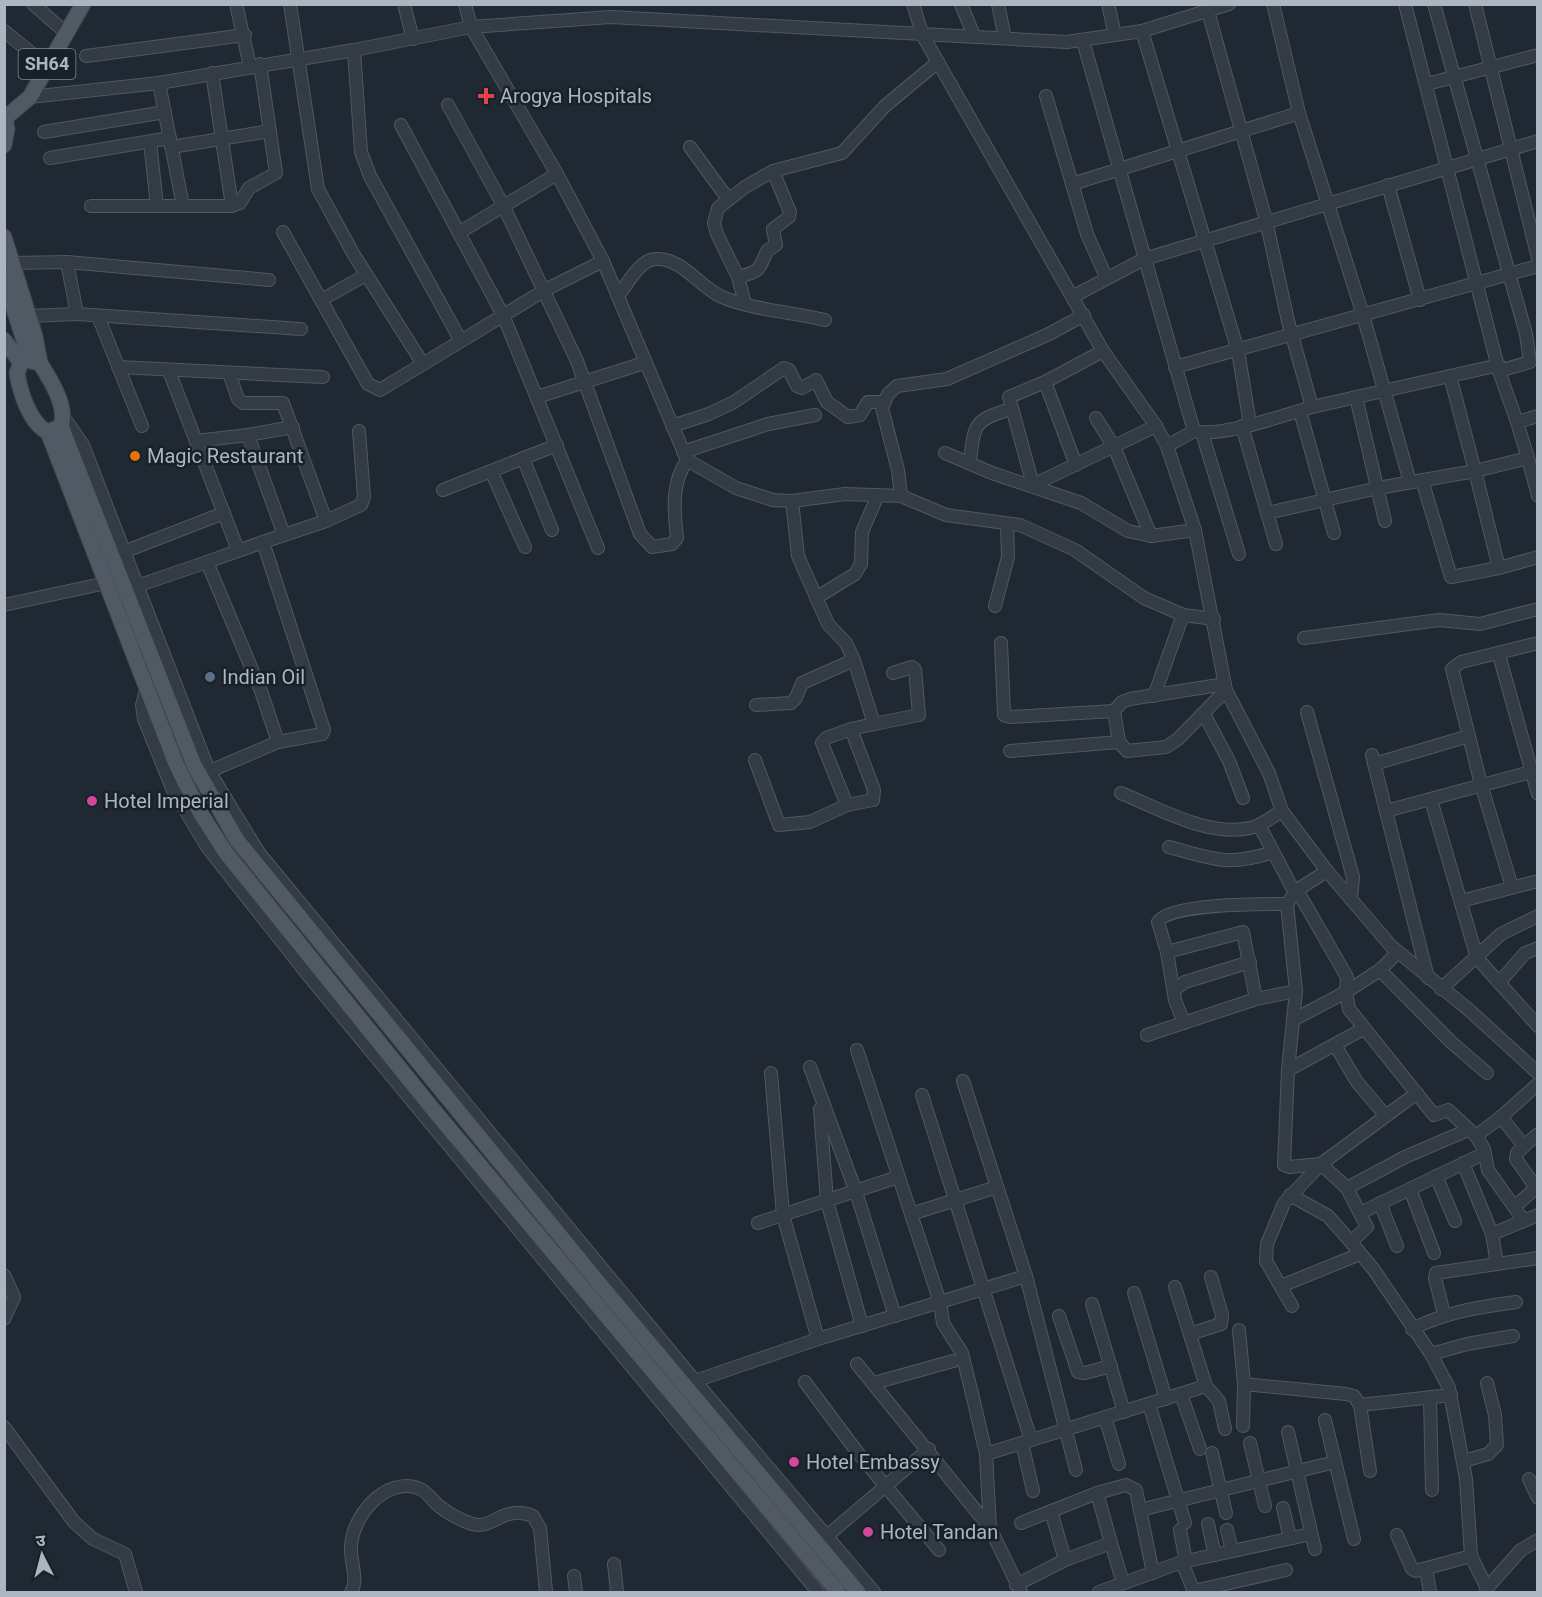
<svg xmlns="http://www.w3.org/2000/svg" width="1542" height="1597" font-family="Roboto,'Noto Sans Devanagari',sans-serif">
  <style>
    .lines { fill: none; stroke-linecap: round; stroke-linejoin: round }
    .minor-casing { stroke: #505862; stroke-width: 14 }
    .major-casing { stroke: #3c444d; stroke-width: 17 }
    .minor { stroke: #333b44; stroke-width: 12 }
    .major { stroke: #515a64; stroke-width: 15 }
    .health-dot { fill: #e0444e; stroke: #182028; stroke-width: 2 }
    .food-dot { fill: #e8710a; stroke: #182028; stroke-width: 2 }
    .service-dot { fill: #5c6f8a; stroke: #182028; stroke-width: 2 }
    .hotel-dot { fill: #d1479c; stroke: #182028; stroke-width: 2 }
    .labels { text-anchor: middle; stroke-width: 5; stroke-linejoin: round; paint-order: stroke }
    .shield { fill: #182028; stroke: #808893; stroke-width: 1.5 }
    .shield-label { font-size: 18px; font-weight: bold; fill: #acb5c1 }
    .poi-label { font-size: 20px; fill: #acb5c1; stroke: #182028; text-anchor: start }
  </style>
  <rect width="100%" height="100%" fill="#202933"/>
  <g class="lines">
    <defs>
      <g id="minor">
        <polyline points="33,4 65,32"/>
        <polyline points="236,4 250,66"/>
        <polyline points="290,4 318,189 354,255 423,364 461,341 370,176 361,152 354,50"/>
        <polyline points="404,4 413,39"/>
        <polyline points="465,4 471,27 557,174 603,261 687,460 736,488 773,500 792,501 845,494 901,496 898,470 882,408 888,394 897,386 947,379 1049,334 1084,315"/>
        <polyline points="913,4 923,36 1103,351 1156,426 1167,446 1195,530 1226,690 1269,773 1282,811 1327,871 1391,946 1469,1010 1538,1073"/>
        <polyline points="961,4 974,36"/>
        <polyline points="998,4 1005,38"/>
        <polyline points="1108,4 1115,35"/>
        <polyline points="1273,4 1299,113 1363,315 1410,482"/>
        <polyline points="1405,4 1499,371"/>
        <polyline points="1434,4 1526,334 1530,362 1499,371 1517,422"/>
        <polyline points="1475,4 1538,258"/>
        <polyline points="4,31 46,65"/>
        <polyline points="1142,31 1238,351 1250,424"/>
        <polyline points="1083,41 1194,431"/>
        <polyline points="86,56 245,35"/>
        <polyline points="212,73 232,206"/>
        <polyline points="159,83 183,206 232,206 240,203 249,188 276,173 260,64"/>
        <polyline points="1427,84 1538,55"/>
        <polyline points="1046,96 1087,234 1106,277"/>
        <polyline points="30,97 159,83 354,50 471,27 611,17 1067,42 1142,31 1229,4"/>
        <path d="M448 105 503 205 577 361 640 534 652 547 672 544 677 538C674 510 671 484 687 460"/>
        <polyline points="401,125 503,315 598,548"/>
        <polyline points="44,132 165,112"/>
        <polyline points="150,142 157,206"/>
        <polyline points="171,147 270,131"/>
        <polyline points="690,147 728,199"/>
        <polyline points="50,158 170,138"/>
        <polyline points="1072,184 1299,113"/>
        <polyline points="1388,185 1420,300"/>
        <polyline points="91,206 183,206"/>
        <polyline points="283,232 368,384 380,390 423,364"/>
        <polyline points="460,232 557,174"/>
        <polyline points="67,262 77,314"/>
        <polyline points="12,263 67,262 269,280"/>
        <path d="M738 277C761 271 758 271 767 251L776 245 773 229 789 217 790 212 773 171"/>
        <path d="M618 296C627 285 640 259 656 259 683 258 699 287 722 297 753 310 792 312 825 320"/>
        <polyline points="1072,297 1144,259 1538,141"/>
        <polyline points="321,300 366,275"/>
        <polyline points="745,303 738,277 717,234 714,223 718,208 745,187 773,171 842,153 885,106 938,62"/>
        <polyline points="29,316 77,314 301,329"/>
        <polyline points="98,316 142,426"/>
        <polyline points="461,341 545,290 603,261"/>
        <polyline points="1103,351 1045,382 1009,397 1033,485 1156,426"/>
        <polyline points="118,367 323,377"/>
        <polyline points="1175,367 1538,266"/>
        <polyline points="169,371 238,550"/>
        <polyline points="229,373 238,399 243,403 283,403 326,521"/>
        <polyline points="1045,382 1076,465"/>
        <polyline points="537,397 644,363"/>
        <polyline points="1356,397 1385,521"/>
        <polyline points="1312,407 1499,365"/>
        <polyline points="1300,411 1334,533"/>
        <polyline points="63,416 83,445 209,771 259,853 695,1381 874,1592"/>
        <polyline points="1538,416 1517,422 1528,458 1475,471 1499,568 1538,557"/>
        <polyline points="1096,418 1114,447 1151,536"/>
        <polyline points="672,426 709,414 734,402 784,368 789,370 797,386 802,388 816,380 827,402 848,417 860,415 868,402 883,402"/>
        <polyline points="1242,426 1276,544"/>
        <polyline points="1202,433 1239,554"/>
        <polyline points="196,441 248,435"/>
        <path d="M1167 446 1194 431C1222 438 1283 415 1312 407L1288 321 1266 220 1208 11"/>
        <polyline points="683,452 768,424 815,415"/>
        <polyline points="945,453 992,473 1081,503 1128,531 1151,536 1195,530"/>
        <polyline points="523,458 552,530"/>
        <polyline points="1528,458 1538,496"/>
        <path d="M970 463C974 425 973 420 1011 409"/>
        <polyline points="491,471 525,547"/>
        <polyline points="1422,480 1451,577 1499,568"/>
        <polyline points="443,490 557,445"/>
        <polyline points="901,496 946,515 1020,525 1075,550 1144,598 1183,615 1214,619"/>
        <polyline points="1267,513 1378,488 1475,471 1450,376"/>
        <polyline points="284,535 248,435 293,427"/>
        <polyline points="263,542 326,521 361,505 364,497 359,431"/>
        <polyline points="126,551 224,513"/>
        <polyline points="131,588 207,562 261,691 278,742"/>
        <polyline points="816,598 855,574 861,564 862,532 878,495"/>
        <polyline points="4,605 106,583"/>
        <polyline points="995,606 1008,557 1007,525"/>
        <polyline points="1304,638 1439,620 1480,624 1538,609"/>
        <polyline points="1001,643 1004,715 1010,717 1114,711 1119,742 1127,751 1166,747 1178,739 1226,690"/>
        <polyline points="1499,655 1538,794"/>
        <polyline points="146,690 142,705 144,719 172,788 207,847 308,975 818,1592"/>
        <polyline points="1154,696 1183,615"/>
        <polyline points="756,705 791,703 796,698 802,683 854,660"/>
        <polyline points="1114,711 1122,702 1130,699 1225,684"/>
        <polyline points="1307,712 1353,877 1351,899"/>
        <polyline points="1204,714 1229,761 1243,798"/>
        <polyline points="874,724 919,715 915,669 912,667 893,673"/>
        <polyline points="1010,751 1119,742"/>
        <polyline points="1372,755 1386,811"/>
        <polyline points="755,760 779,825 810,822 847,805 873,800 874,790 851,729 874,724 854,660 846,643 828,624 798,556 792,501"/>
        <polyline points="1374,764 1469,736"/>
        <polyline points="203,774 278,742 322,734 324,730 263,542 207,562"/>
        <path d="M1121 793C1160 809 1211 839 1254 827 1264 824 1273 816 1282 811"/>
        <polyline points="1431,800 1477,958 1538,1026"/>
        <polyline points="847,805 822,743 826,738 851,729"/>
        <polyline points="1259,825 1295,893"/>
        <path d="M1169 847C1213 859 1228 867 1273 852"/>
        <polyline points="1327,871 1297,890 1287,904 1296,991 1288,1070 1284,1165 1289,1167 1321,1164 1347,1188 1367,1227 1351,1242 1374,1270 1431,1354 1449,1388 1466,1479 1471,1556 1487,1588"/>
        <polyline points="1512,887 1481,784 1452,669 1461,662 1538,643"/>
        <polyline points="1297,890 1347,977 1346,992 1349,1009 1434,1115 1448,1110 1476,1136 1501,1117 1524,1146 1538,1134"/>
        <polyline points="1461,901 1538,881"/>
        <polyline points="1167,952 1175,1000 1184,1023"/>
        <polyline points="1398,952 1380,970 1451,1042 1487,1073"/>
        <polyline points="1428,978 1386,811 1538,770"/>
        <polyline points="1499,983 1525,953 1538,948"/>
        <polyline points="1175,989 1185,982 1250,962"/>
        <polyline points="1441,989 1501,934 1538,916"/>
        <path d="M1256 999 1243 932 1167 952 1158 922C1169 903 1264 904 1287 904"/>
        <polyline points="1293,1020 1346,992 1380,970"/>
        <polyline points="1147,1035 1256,999 1296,991"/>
        <polyline points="1335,1045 1357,1082 1385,1115"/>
        <polyline points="857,1050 940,1302 943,1323 962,1353 974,1402 986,1454 990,1528"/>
        <polyline points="810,1067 856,1192 895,1316"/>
        <polyline points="1288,1070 1363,1029"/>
        <polyline points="771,1073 783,1215 818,1339"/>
        <polyline points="963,1081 1026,1276 1076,1470"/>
        <polyline points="922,1095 1031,1440"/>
        <polyline points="820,1109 827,1201 862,1326"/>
        <polyline points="1501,1117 1538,1084"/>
        <polyline points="1476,1136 1484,1149 1488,1170 1524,1221"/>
        <polyline points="1463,1163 1492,1234 1497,1264"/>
        <polyline points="1436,1176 1455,1221"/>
        <polyline points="1347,1188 1405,1157 1468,1130"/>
        <polyline points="1410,1189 1434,1253"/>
        <polyline points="1290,1195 1328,1216 1351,1242"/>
        <polyline points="1380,1203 1397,1246"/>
        <polyline points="1514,1207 1536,1188 1516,1159 1517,1153 1524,1146"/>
        <polyline points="1360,1213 1485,1153"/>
        <polyline points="911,1214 997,1187"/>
        <polyline points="758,1223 898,1177"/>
        <polyline points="1492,1234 1538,1215"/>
        <polyline points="4,1275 14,1297 4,1319"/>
        <polyline points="1281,1286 1360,1254"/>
        <polyline points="1175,1287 1206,1386 1219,1401 1225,1429"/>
        <polyline points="1134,1293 1166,1399"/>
        <polyline points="1092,1304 1124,1412"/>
        <polyline points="1292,1306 1266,1261 1267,1244 1284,1203 1321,1164 1417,1093"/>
        <polyline points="1444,1314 1435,1278 1436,1273 1538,1258"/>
        <polyline points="1059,1316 1078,1372 1085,1373 1111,1366"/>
        <path d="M1412 1329C1446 1312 1479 1307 1516 1302"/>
        <polyline points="1239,1330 1244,1384 1243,1426"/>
        <polyline points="1190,1334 1221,1324 1222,1315 1211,1277"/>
        <polyline points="1431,1354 1467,1344 1513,1336"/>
        <polyline points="857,1364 990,1528 1021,1592"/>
        <polyline points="695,1381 818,1339 1026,1276"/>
        <polyline points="805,1382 858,1453 939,1550"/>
        <polyline points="874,1383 953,1361"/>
        <polyline points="1244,1384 1346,1394 1354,1396 1360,1405 1451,1395"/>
        <polyline points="1181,1394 1200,1449"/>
        <polyline points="1430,1397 1432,1490"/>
        <polyline points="1149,1404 1185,1523"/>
        <polyline points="1360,1405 1370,1471"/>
        <polyline points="1105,1417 1119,1464"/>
        <polyline points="1325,1420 1354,1539"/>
        <polyline points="4,1427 74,1522 93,1539 125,1554 136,1592"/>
        <polyline points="1288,1432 1315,1549"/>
        <polyline points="1022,1443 1033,1491"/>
        <polyline points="1250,1443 1265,1506"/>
        <polyline points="1212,1453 1226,1513"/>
        <polyline points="986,1454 1206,1386"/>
        <polyline points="1464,1461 1488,1454 1497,1445 1495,1415 1487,1383"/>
        <polyline points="1529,1479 1538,1498"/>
        <polyline points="1097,1493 1126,1485 1136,1490 1153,1573"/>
        <polyline points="1283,1508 1290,1538"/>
        <polyline points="1140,1510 1335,1462"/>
        <polyline points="1051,1511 1065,1560"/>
        <polyline points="1021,1523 1097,1493 1111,1543"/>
        <polyline points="1208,1524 1215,1555"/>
        <polyline points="1180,1530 1186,1562"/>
        <polyline points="1227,1530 1232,1551"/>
        <polyline points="1397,1535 1412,1569 1416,1571 1471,1556"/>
        <polyline points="827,1536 929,1449"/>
        <polyline points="1182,1562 1194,1592"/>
        <polyline points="614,1564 617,1592"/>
        <polyline points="1426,1569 1430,1592"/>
        <polyline points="574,1576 576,1592"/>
        <polyline points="1016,1585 1065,1560 1111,1543 1123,1583"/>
        <polyline points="1194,1591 1286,1570"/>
        <path d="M351 1592C359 1581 350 1561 351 1547 352 1516 385 1477 418 1488 429 1492 431 1500 439 1506 449 1514 460 1520 472 1524 494 1530 503 1504 533 1516L540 1528 546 1592"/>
        <polyline points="1099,1592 1182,1562 1311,1534"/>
        <polyline points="1486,1592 1487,1588 1521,1550 1538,1540"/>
      </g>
      <g id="major">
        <polyline points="4,119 30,97 83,4"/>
        <polyline points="4,145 7,129 5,118"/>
        <polyline points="4,237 35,336 40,363"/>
        <polyline points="4,277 30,360"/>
        <polyline points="4,340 21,363"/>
        <path d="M26 360 40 363C50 379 68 407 61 426L48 432C30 424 20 392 17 373L21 363Z"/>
        <polyline points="61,426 194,765 237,840 598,1282 858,1592"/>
        <polyline points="48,432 176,764 201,814 226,853 436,1113 838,1592"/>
      </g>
    </defs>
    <use href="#minor" class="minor-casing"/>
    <use href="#major" class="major-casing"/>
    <use href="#minor" class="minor"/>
    <use href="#major" class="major"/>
  </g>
  <path class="health-dot" d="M483 87h6v6h6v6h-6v6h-6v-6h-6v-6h6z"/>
  <circle class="food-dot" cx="135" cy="456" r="6"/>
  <circle class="service-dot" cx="210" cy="677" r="6"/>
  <g class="hotel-dot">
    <circle cx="92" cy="801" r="6"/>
    <circle cx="794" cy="1462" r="6"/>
    <circle cx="868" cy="1532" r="6"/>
  </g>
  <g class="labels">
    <rect class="shield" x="18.5" y="49" width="57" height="30" rx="4.5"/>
    <g class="shield-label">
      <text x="47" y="70">SH64</text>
    </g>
    <g class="poi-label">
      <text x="500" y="103">Arogya Hospitals</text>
      <text x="147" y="463">Magic Restaurant</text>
      <text x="222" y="684">Indian Oil</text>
      <text x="104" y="808">Hotel Imperial</text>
      <text x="806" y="1469">Hotel Embassy</text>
      <text x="880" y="1539">Hotel Tandan</text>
    </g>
  </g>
  <rect width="1542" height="1597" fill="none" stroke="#acb5c1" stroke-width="12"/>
  <g transform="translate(42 1555) rotate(354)" stroke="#182028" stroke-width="4.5" paint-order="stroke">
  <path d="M0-4.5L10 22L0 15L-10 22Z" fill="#acb5c1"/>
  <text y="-9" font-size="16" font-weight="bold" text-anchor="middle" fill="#acb5c1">उ</text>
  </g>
</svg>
